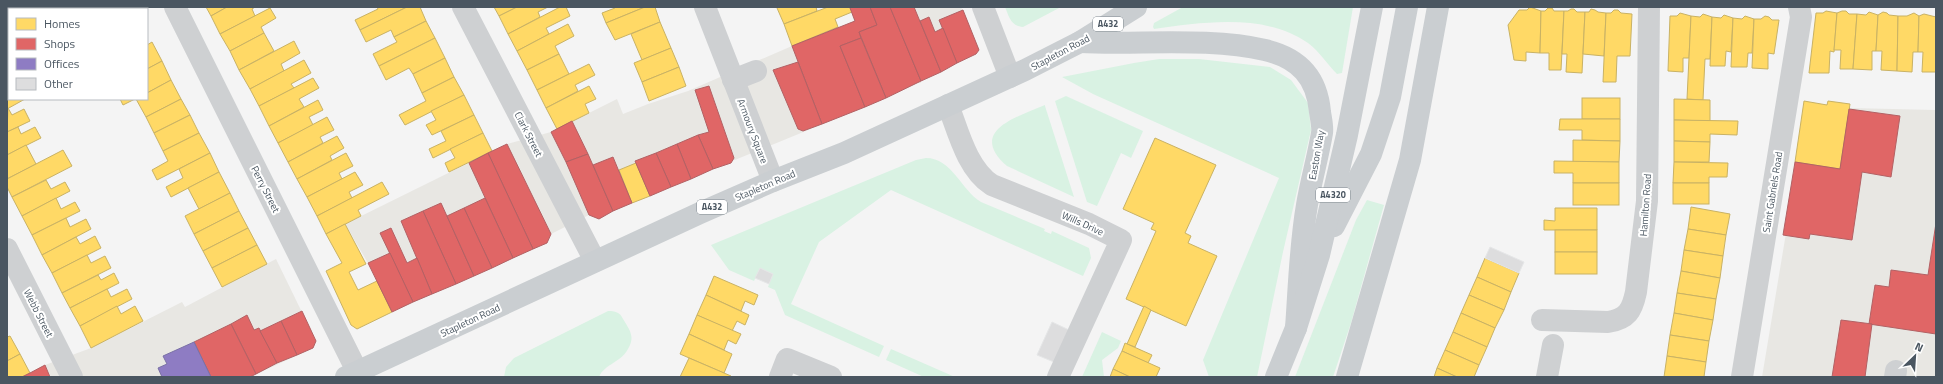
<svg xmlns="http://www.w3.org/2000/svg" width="1943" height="384" font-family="'Titillium Web',sans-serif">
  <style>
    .commercial { fill: #e8e7e3 }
    .green { fill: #d9f2e3 }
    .homes { fill: #ffd966; stroke: #c9b264 }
    .shops { fill: #e06666; stroke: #b36164 }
    .offices { fill: #8e7cc3; stroke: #7a71a6 }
    .building { fill: #ddddde; stroke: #e5e6e7 }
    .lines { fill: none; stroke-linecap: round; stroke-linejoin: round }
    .minor { stroke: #ced0d2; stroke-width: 22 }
    .major { stroke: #caced1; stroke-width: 22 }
    .labels { text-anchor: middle; stroke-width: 4; stroke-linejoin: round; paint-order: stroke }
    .shield { fill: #fff; stroke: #808990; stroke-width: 1 }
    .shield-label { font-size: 9px; font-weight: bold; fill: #4a5661 }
    .street-label { font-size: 10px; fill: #4a5661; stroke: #fff }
  </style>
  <rect width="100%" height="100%" fill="#f4f4f4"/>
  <g class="commercial">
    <polygon points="853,7 961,7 979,48 978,52 921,81 921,83 917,83 886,98 713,169 613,211 599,219 589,215 551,234 547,243 392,312 368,263 345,224 507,144 551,132 617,99 623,114 648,104 688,91 792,46 854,21 850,8"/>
    <polygon points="1807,107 1936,110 1936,377 1762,377"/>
    <polygon points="276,259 316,341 313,348 250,377 22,377 45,365 91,348 182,302 185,307"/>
  </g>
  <g class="green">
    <path d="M1005 7H1061L1023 27C1011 26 1009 17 1005 7Z"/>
    <path d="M1183 7H1353L1342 73 1337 74C1327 64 1320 52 1308 43 1266 13 1203 22 1154 29L1153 27 1154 23Z"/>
    <polygon points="1159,59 1199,59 1270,67 1291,80 1308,103 1311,130 1283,252 1257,377 1209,377 1203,360 1279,178 1093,94 1062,77 1134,63"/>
    <polygon points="1066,96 1143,131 1131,158 1121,153 1097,206 1087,202 1055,101"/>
    <path d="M1045 105V106L1074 197 1007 166C967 131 1017 117 1045 105Z"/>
    <path d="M926 158C952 158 961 190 981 202L1045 229 1044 231 1051 234 1052 231 1089 248 1091 258 1083 276 891 190 819 242 791 304 884 346 879 357 785 315 775 290 768 287 773 274 760 268 754 281 729 270 711 245 916 160Z"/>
    <polygon points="1367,200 1384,205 1351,323 1333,377 1295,377 1356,220"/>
    <path d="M608 311C615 311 620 312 623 319 629 329 635 336 629 347 622 363 605 363 599 377H504L506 367 514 358Z"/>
    <polygon points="1102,332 1121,341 1118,348 1102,360 1104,377 1082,377"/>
    <polygon points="891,349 955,377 924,377 886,360"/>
  </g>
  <g class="homes">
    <polygon points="89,7 125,7 121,9 90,9"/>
    <polygon points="206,7 227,7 211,16"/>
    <polygon points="227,7 255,7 252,9 255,16 220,34 211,16"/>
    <polygon points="377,7 407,7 360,30 355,20 378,9"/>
    <polygon points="407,7 420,7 426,21 394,37 391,30 366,42 360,30"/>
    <polygon points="494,7 517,7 499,16"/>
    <polygon points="517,7 548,7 538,12 540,17 508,34 499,16"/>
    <polygon points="560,7 566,7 570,16 546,28 549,34 517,51 508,34"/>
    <polygon points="614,7 645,7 606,23 602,13 615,8"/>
    <polygon points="645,7 655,7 660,22 615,40 606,23"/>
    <polygon points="779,7 816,7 817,11 784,24 777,8"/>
    <polygon points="828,7 850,7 852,12 835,19 838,27 792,46 784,24"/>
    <polygon points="1530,7 1541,11 1540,53 1526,52 1526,61 1514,60 1508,25 1519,10 1527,10"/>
    <polygon points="270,8 276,18 261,27 264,33 230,51 220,34"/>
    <polygon points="1548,8 1552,8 1554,11 1564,11 1561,70 1549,70 1549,53 1540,53 1541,11 1545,11"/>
    <polygon points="1571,9 1574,9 1577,12 1585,12 1582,73 1566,72 1567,54 1562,54 1564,11 1568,11"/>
    <polygon points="1591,9 1595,10 1598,12 1606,13 1604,56 1583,54 1585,12 1589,12"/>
    <polygon points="1614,10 1618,10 1621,13 1632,14 1630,56 1617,56 1616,82 1603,82 1606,13 1611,13"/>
    <polygon points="1826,11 1837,13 1834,52 1830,51 1829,73 1809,73 1816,13 1823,13"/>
    <polygon points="1842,11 1846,11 1849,14 1857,14 1853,69 1840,69 1841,50 1834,50 1837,13"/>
    <polygon points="1869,12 1878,15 1876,51 1872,51 1872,70 1853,69 1857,14 1866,15"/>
    <polygon points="1883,12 1887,13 1889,15 1898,16 1897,71 1881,70 1882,51 1876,51 1878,15"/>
    <polygon points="1680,13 1691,16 1689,58 1683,58 1683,72 1668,71 1670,16 1677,16"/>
    <polygon points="1914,13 1919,16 1918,52 1913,52 1912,72 1897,71 1898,16 1907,16"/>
    <polygon points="1703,14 1712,17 1710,59 1705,59 1703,100 1687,99 1691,16 1700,17"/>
    <polygon points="1924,14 1936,17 1936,72 1922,72 1923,52 1918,52 1919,16"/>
    <polygon points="1724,15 1733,18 1731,52 1726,51 1725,66 1710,66 1712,17 1721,18"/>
    <polygon points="1745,16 1754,19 1752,53 1748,53 1747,67 1731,67 1733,18 1742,19"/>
    <polygon points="1765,16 1769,17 1772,20 1779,20 1774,54 1768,53 1768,69 1752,68 1754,19 1761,19"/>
    <polygon points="426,21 435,38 379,66 373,54 397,42 394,37"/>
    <polygon points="660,22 671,48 642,60 631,34"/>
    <polygon points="568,24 574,36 555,46 559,54 527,70 517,51"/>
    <polygon points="264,33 274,51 239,70 230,51"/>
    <polygon points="435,38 445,58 413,74 409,68 386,80 379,66"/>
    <polygon points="294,41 300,53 281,64 284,71 250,89 239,70"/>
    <polygon points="152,42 162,61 147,69 147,45"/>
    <polygon points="671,48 679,67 642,82 634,63"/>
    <polygon points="559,54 569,74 537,90 527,70"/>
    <polygon points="445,58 454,77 422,93 413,74"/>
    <polygon points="304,60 311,73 291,84 294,88 259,106 250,89"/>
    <polygon points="162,61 171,80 147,93 147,69"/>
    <polygon points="589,64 595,75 575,85 578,91 546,108 537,90"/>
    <polygon points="679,67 686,86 649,101 642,82"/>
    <polygon points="454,77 464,95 405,125 399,115 426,101 422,93"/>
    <polygon points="313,78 319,88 299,99 304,107 269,126 259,106"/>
    <polygon points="171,80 181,99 146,117 136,99 147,99 147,93"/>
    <polygon points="589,86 596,99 585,104 589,113 557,129 546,108"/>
    <polygon points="9,95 9,99 25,99 7,109 7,96"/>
    <polygon points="464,95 474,115 432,135 426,125 436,120 431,111"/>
    <rect x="1582" y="98" width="38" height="21"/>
    <polygon points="120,99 135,99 123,105"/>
    <polygon points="181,99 190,115 154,133 146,117"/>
    <polygon points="1674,99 1710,100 1710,121 1674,120"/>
    <polygon points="318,100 323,110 309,117 313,125 278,143 269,126"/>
    <polygon points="1804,101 1827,105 1828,101 1850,104 1840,169 1795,162"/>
    <polygon points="8,108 12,115 24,109 30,121 7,132"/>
    <polygon points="190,115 199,133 163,151 154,133"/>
    <polygon points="474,115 483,133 433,158 429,149 446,141 441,131"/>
    <polygon points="327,117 334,130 320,137 323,143 288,162 278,143"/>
    <polygon points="1560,119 1620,119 1620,141 1582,140 1582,130 1559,130"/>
    <polygon points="1674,120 1738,121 1737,135 1710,134 1710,142 1674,141"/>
    <polygon points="18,127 21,134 35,127 41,138 7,155 7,132"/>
    <polygon points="199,133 210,153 157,180 152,170 168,161 163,151"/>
    <polygon points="483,133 492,151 449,172 445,163 455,158 450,149"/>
    <polygon points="337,136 344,148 330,156 332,160 297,179 288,162"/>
    <polygon points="1155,138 1216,165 1185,233 1191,236 1188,243 1217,256 1186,326 1126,299 1156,231 1151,229 1154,223 1123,209"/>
    <polygon points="1573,140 1620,141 1619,162 1573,162"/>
    <polygon points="1674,141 1710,142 1709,162 1674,162"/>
    <polygon points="26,145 36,164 7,179 7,155"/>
    <polygon points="63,150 72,166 12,197 7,187 7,179"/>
    <polygon points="210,153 219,172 171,197 166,187 183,178 179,169"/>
    <polygon points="346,153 353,166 339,173 342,179 307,197 297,179"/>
    <polygon points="1554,161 1619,162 1619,183 1573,183 1573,173 1554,173"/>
    <polygon points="1674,162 1728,163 1727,177 1709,177 1709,183 1673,183"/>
    <polygon points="636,163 650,196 632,203 619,170"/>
    <polygon points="219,172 230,193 199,209 188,188"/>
    <polygon points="355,172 363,185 349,192 352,198 317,216 307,197"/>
    <polygon points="46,180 51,189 65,182 70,191 22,216 12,197"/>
    <polygon points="382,182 389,194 358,210 361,216 326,234 317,216"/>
    <rect x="1573" y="183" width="46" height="22"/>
    <rect x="1673" y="183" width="36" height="21"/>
    <polygon points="230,193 239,211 194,234 185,216"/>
    <polygon points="56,198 61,209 75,202 80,211 32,235 22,216"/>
    <polygon points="1691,207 1730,214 1726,235 1688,229"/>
    <polygon points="1555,208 1597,208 1597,230 1544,230 1544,220 1555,221"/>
    <polygon points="239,211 248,228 203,251 194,234"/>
    <polygon points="66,218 70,227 86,219 91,229 42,255 32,235"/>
    <polygon points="345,224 366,264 349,272 358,290 377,281 392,312 357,329 351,325 326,271 342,263 326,234"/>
    <polygon points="248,228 257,245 212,268 203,251"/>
    <polygon points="1688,229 1726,235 1723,256 1684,250"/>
    <rect x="1555" y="230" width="42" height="22"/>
    <polygon points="95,236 101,248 52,273 42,255 76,237 80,244"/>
    <polygon points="257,245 267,264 222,287 212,268"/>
    <polygon points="1684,250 1723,256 1720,278 1681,271"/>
    <rect x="1555" y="252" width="42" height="22"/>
    <polygon points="87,255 91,263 105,256 111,268 62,293 52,273"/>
    <polygon points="1485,258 1519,273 1511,292 1477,277"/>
    <polygon points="1681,271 1720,278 1716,299 1677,293"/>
    <polygon points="114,273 119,283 70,308 62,293 98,275 101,280"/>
    <polygon points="714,276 758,295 754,305 745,301 741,311 706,295"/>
    <polygon points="1477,277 1511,292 1504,310 1469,295"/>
    <polygon points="107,289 111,297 127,289 132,299 80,326 70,308"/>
    <polygon points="1677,293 1716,299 1713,320 1674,313"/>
    <polygon points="706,295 749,315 745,325 737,321 732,331 697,315"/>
    <polygon points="1469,295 1504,310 1495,328 1461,313"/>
    <polygon points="117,306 121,314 135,306 143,321 91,348 80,326"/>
    <polygon points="1144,306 1151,310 1135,347 1127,344"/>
    <polygon points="1461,313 1495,328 1487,347 1453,332"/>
    <polygon points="1674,313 1713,320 1709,341 1670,335"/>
    <polygon points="697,315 741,334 736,344 728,340 724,350 689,334"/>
    <polygon points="1453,332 1487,347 1479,365 1445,350"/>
    <polygon points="689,334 732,354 724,373 680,354"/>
    <polygon points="1670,335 1709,341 1706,362 1667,356"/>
    <polygon points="10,336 20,354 7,361 7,337"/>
    <polygon points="1125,343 1152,355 1148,363 1122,351"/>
    <polygon points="1445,350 1479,365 1474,377 1457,377 1437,368"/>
    <polygon points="1122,351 1160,368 1156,377 1130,377 1113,369"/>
    <polygon points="20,354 30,373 22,377 7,377 7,361"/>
    <polygon points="1667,356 1706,362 1704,377 1664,377"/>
    <polygon points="689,358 731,376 730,377 680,377"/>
    <polygon points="1437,368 1457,377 1434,377"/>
    <polygon points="1113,369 1130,377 1110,377"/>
  </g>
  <g class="shops">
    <polygon points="853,7 870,7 877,25 859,32 861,38 840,46 865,107 822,124 792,46 855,21 850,8"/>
    <polygon points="870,7 890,7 921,81 886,98 859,32 877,25"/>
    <polygon points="890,7 914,7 941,72 921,81"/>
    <polygon points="963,10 979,50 976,54 957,63 939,20"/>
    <polygon points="929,17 935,32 943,28 957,63 941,72 920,21"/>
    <polygon points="861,38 886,98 865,107 840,46"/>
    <polygon points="798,62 822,124 803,131 798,129 773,70"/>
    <polygon points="709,86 734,158 731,163 713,169 698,135 709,132 695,90"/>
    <polygon points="1849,109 1900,116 1891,177 1862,172 1852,240 1810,234 1809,239 1783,235 1795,162 1840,169"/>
    <polygon points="572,121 588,154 566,162 551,132"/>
    <polygon points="698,135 713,169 691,179 677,144"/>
    <polygon points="507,144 551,234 547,243 533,249 488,153"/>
    <polygon points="677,144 691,179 671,187 656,153"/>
    <polygon points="488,153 533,249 513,258 469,163"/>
    <polygon points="656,153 671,187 650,196 635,161"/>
    <polygon points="588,154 613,211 599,219 589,215 566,162"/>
    <polygon points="613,157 632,203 613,211 593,165"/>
    <polygon points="485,198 513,258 492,268 464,208"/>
    <polygon points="441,203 474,276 456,284 423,211"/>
    <polygon points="464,208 492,268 474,276 447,216"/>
    <polygon points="423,211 456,284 432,294 401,221"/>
    <polygon points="1936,223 1936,334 1869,324 1875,285 1889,287 1891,270 1928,275"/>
    <polygon points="391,228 407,263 417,258 432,294 413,302 380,233"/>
    <polygon points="390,253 413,302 392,312 368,263"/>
    <polygon points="302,311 316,341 313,348 297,355 281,321"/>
    <polygon points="247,315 254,330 259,328 277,363 256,374 231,324"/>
    <polygon points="1841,320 1872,324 1865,377 1832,377"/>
    <polygon points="281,321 297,355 277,363 260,331"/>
    <polygon points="231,324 256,374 250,377 211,377 194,342"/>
    <polygon points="45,365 50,377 22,377 30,373"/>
  </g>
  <polygon class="offices" points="194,342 211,377 162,377 158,368 167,364 163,356"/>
  <g class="building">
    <polygon points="1490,247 1524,262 1519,273 1485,258"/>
    <polygon points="760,268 773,274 769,284 755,278"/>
    <polygon points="1052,322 1069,330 1054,362 1037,355"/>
  </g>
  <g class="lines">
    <g class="minor">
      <polyline points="175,7 357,371"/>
      <polyline points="463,7 595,261"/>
      <polyline points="705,7 773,181"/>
      <polyline points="983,7 1010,77"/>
      <polyline points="733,80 756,71"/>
      <path d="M948 105C958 131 967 169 992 185L1089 224 1121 240 1058 377"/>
      <polyline points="7,249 72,377"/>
      <path d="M1542 320 1608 322C1627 319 1632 311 1636 292L1647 201 1649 7"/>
      <polyline points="780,377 787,359 831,377"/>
      <polyline points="1547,377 1553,345"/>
      <polyline points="1742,377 1801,17 1799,7"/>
      <polyline points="1895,377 1896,371"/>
    </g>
    <g class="major">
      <path d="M1080 42C1138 45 1209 37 1265 50 1299 58 1317 77 1320 112 1321 119 1323 127 1322 133 1318 157 1311 181 1307 205 1300 245 1299 287 1296 328"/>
      <polyline points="1334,226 1371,154 1390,97 1407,7"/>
      <polyline points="346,377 700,213 773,181 844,153 1025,70 1080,42 1136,7"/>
      <polyline points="1276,377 1296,328 1319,255 1347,135 1372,7"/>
      <polyline points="1347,377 1410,160 1438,7"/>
    </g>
  </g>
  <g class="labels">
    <g class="shield">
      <rect x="1093" y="17" width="30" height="14" rx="3"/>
      <rect x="1316" y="188" width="34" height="14" rx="3"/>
      <rect x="697" y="200" width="30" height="14" rx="3"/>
    </g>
    <g class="shield-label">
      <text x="1108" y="27">A432</text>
      <text x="1333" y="198">A4320</text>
      <text x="712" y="210">A432</text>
    </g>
    <g class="street-label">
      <text transform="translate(1060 52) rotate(-28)" y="4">Stapleton Road</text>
      <text transform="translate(753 131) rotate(69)" y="4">Armoury Square</text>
      <text transform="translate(529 134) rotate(63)" y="4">Clark Street</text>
      <text transform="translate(1316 155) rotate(-80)" y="4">Easton Way</text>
      <text transform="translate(765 185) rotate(-23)" y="4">Stapleton Road</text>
      <text transform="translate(266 189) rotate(63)" y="4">Perry Street</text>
      <text transform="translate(1772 192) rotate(-81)" y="4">Saint Gabriels Road</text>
      <text transform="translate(1645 205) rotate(-86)" y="4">Hamilton Road</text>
      <text transform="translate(1083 223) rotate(24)" y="4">Wills Drive</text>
      <text transform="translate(39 313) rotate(63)" y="4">Webb Street</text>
      <text transform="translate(470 320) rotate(-25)" y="4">Stapleton Road</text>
    </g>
  </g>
  <rect width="1943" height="384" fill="none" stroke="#4a5661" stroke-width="16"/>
  <rect x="8" y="8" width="140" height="92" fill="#ffffff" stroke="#b7bbc0"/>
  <rect x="16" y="18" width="20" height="12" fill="#ffd966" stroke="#b7bbc0"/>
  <text x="44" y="28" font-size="12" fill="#4a5661">Homes</text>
  <rect x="16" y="38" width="20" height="12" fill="#e06666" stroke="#b7bbc0"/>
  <text x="44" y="48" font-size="12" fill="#4a5661">Shops</text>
  <rect x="16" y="58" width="20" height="12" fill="#8e7cc3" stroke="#b7bbc0"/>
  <text x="44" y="68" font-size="12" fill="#4a5661">Offices</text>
  <rect x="16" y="78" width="20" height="12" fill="#ddddde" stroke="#b7bbc0"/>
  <text x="44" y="88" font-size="12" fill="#4a5661">Other</text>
  <g transform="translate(1915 356) rotate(25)" stroke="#ffffff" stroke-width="3" paint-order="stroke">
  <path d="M0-3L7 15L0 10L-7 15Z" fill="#4a5661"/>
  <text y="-6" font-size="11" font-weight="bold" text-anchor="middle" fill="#4a5661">N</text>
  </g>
</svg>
